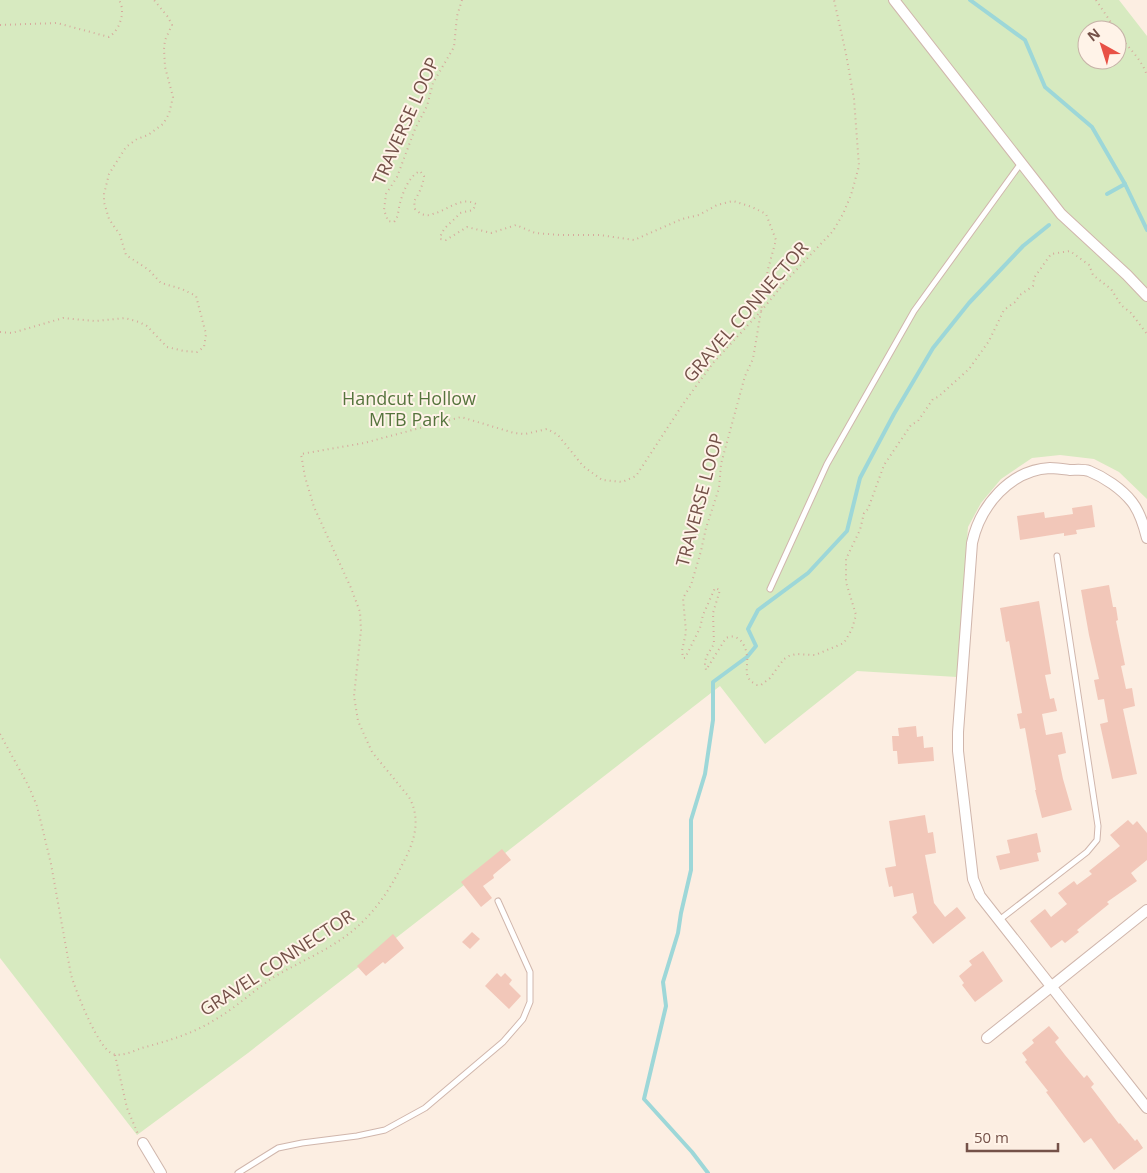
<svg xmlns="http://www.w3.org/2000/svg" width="1147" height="1173" font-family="'Open Sans',sans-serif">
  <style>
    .green { fill: #d7eac0; fill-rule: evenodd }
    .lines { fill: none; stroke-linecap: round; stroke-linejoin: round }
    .stream { stroke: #9dd7d8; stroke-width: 4 }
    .building { fill: #f2c7b9 }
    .service-casing { stroke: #d0b6ac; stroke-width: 7 }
    .minor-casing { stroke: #d0b6ac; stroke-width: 12 }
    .path { stroke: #d6aa9d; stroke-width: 2; stroke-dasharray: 1 4; stroke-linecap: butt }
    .service { stroke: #fff; stroke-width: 5 }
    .minor { stroke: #fff; stroke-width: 10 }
    .labels { text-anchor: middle; stroke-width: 4; stroke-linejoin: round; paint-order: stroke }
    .street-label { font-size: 18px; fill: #745148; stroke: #fff3e8 }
    .park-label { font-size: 18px; fill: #56743d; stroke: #fff3e8 }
  </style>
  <rect width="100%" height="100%" fill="#fceee2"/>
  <path class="green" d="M0 0H1119L1147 36V499L1119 472 1094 459 1060 455 1032 458 1001 479 981 503 968 527 957 677 857 671 765 744 720 686 248 1053 137 1135 0 958ZM1087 30H1117V60H1087Z"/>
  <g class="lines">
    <g class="stream">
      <polyline points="970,0 1025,40 1045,87 1092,127 1125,184 1147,230"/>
      <polyline points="1107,194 1125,184"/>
      <polyline points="708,1173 692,1152 644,1099 666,1006 663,982 678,933 681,913 691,870 691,820 705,774 713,720 713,682 747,657 756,646 748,629 758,610 808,573 847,531 860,478 894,414 933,348 969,303 1023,246 1049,225"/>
    </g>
  </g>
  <g class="building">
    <polygon points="1092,505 1095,527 1076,530 1077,534 1064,536 1064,533 1020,540 1017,516 1044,512 1045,518 1073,514 1072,508"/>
    <polygon points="1109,585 1113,607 1116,607 1118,620 1116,621 1125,665 1121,666 1126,689 1132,688 1135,706 1123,709 1137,774 1112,779 1100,724 1108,722 1104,699 1098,700 1094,680 1099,679 1089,635 1081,590"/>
    <polygon points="1039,601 1051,674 1045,675 1050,699 1054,698 1057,711 1042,714 1046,735 1062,732 1066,753 1058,755 1063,779 1072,810 1042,818 1035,790 1036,790 1025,728 1020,729 1017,714 1022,713 1009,641 1006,642 1000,608"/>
    <polygon points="916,726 917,737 923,736 924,748 933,747 934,761 898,764 897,751 893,751 892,736 899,736 898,728"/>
    <polygon points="925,815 928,833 933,832 936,853 925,855 934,903 945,917 957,907 966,918 933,944 912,917 917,913 913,893 894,897 892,886 889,887 885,868 896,866 889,821"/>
    <polygon points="1128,820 1133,825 1137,821 1147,833 1147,860 1131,873 1137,881 1107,902 1109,904 1077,930 1079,932 1065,943 1062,940 1051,948 1030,921 1045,909 1051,917 1067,904 1058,893 1074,881 1077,885 1092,874 1089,871 1120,846 1110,835"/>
    <polygon points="1037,833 1041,852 1037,853 1039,861 1000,870 996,856 1010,853 1007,840"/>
    <polygon points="502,849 511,860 493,875 494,878 483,886 492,898 481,907 461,882"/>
    <polygon points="472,932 480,939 470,949 462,942"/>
    <polygon points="393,934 404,948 385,964 383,962 366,976 357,966"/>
    <polygon points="983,951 1003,981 975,1002 962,985 964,983 959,976 972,965 969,961"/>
    <polygon points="497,973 501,977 505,973 512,980 509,984 521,996 509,1009 485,986"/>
    <polygon points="1049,1026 1059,1038 1055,1042 1065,1055 1084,1078 1087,1075 1094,1084 1091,1087 1119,1124 1120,1123 1135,1141 1137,1139 1143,1148 1114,1170 1091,1138 1084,1143 1046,1092 1048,1091 1025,1062 1027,1060 1022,1053 1034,1043 1032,1040"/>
  </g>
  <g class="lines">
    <defs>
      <g id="service">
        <polyline points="770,589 827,464 914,311 1021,163"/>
        <polyline points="998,921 1087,852 1097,840 1098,826 1057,556"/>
        <polyline points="238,1173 278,1148 302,1143 357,1136 385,1130 425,1108 503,1042 523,1019 530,1002 530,972 498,901"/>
      </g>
      <g id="minor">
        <polyline points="894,0 1061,214 1127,275 1147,296"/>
        <path d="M1147 538C1144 526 1140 512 1132 502 1122 489 1104 477 1089 471 1083 469 1076 470 1070 470 1063 469 1057 468 1050 468 1010 470 980 506 972 543L958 732V751L973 879 980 896 1147 1108"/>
        <polyline points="987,1038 1147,910"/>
        <polyline points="143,1143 161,1173"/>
      </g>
    </defs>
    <use href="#service" class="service-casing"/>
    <use href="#minor" class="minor-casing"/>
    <g class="path">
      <path d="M462 0 457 16 454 47 433 83 427 106 415 129 397 177 386 194 384 210 388 221 394 222C399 216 398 210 400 203 403 192 409 176 420 171L424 176C423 185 419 194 414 201L415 209 421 214C425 215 429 216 433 214 448 210 461 196 476 204L473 210 460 213C453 222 442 227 440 239L446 240 467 227 491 233 516 225 535 233 560 235H600L634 240 682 219 699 215 717 205 733 201 752 207 766 214 776 240 768 269 753 359 745 376 721 464 719 488 706 528 701 551 691 585 683 598 686 632 682 651 683 658H685L700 628 703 615 715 588 720 590 713 613 714 644 706 657 705 664 706 670 726 638C739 632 746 646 747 656 748 662 746 668 747 673 747 676 749 678 750 681L757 685H761L770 678 784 659 789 656 796 654 815 655 844 643 852 629 856 615 846 582V559L860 530 864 513 868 509 884 465 911 425 918 421 933 399 938 397 969 369 989 341 1004 310 1015 302 1020 295 1033 286 1034 278 1051 254 1070 251 1089 265 1093 275 1111 289 1121 305 1131 313 1147 334"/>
      <polyline points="1096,0 1116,30"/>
      <path d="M0 25 57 23 109 37C120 30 126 11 119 0"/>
      <path d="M1117 31C1126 47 1142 58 1147 76"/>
      <polyline points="0,332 12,333 63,318 95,321 125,318 139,322 147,326 167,347 184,351 197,352 204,347 206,334 196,296 182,289 161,283 149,270 126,255 120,235 109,219 104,202 104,194 109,174 126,147 137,139 148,135 163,124 169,114 173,97 165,67 164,49 165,40 172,25 168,17 154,0"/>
      <path d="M0 734 28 785 37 806 51 864 71 975C76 991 98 1049 113 1054 122 1057 133 1051 142 1048 167 1041 193 1034 216 1019 237 1007 254 990 274 977 294 965 315 956 334 944 367 924 388 895 404 861 415 840 421 819 409 797L372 752 358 721 354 696 361 630 360 612 351 588 314 507 305 477 301 454 364 443 461 417 514 433 525 434 547 429 558 435 583 466 602 480 622 482 636 476 683 404 713 363 762 310 785 282 833 231 843 214 851 195 859 166 854 99 846 54 834 0"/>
      <polyline points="115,1055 127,1108 138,1134"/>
    </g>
    <use href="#service" class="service"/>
    <use href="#minor" class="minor"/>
  </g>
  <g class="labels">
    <g class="street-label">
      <text transform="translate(406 121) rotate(-66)" y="6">TRAVERSE LOOP</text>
      <text transform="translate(746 312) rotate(-49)" y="6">GRAVEL CONNECTOR</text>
      <text transform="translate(700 500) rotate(-75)" y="6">TRAVERSE LOOP</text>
      <text transform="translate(277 963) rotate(-33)" y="6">GRAVEL CONNECTOR</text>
    </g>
    <g class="park-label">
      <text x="409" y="405">Handcut Hollow<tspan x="409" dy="21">MTB Park</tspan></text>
    </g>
  </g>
  <g transform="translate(1102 45) rotate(321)"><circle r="24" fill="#fff3e8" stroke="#c7b2a8"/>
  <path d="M0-4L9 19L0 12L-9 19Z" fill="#e85145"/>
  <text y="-8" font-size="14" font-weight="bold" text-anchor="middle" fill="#745148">N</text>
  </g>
  <path d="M967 1143v8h91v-8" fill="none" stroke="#745148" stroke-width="2.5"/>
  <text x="974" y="1143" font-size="15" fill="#745148" stroke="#fff3e8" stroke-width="4" paint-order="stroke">50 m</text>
</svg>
